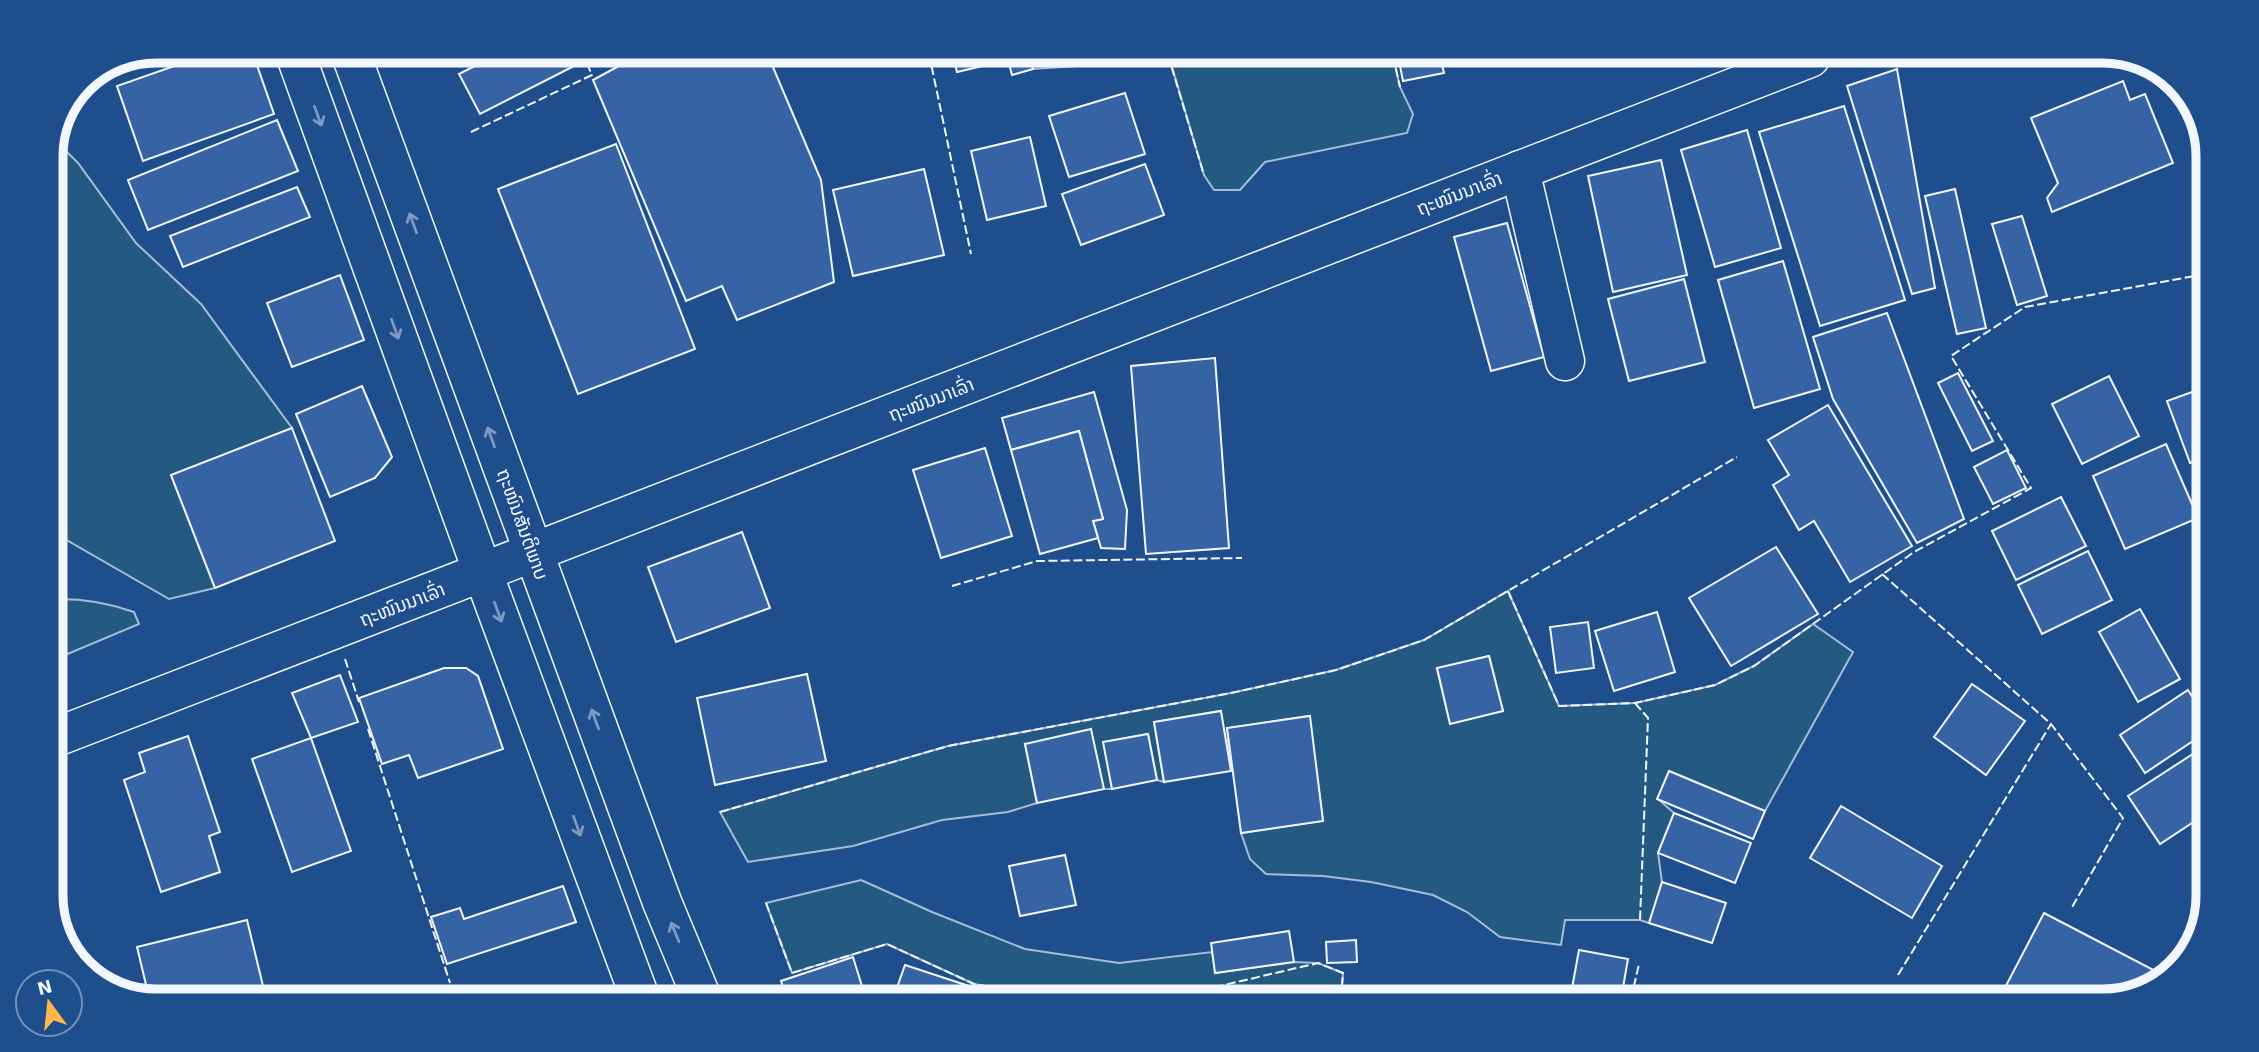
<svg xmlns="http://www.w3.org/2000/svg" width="2259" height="1052" font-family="'Work Sans','Noto Sans Lao',sans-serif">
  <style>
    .green { fill: #245a82; stroke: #a8bbd7; stroke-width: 2; fill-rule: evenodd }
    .building { fill: #3563a3; stroke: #f2f6ff; stroke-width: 2 }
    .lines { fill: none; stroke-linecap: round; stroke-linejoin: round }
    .minor-casing { stroke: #f2f6ff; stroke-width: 41 }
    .tertiary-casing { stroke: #f2f6ff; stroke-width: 41 }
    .minor { stroke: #1f4e8c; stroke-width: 38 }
    .tertiary { stroke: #1f4e8c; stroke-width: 38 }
    .fence { stroke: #f2f6ff; stroke-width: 2; stroke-dasharray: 9 3.5; stroke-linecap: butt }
    .oneway { stroke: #7e9ac0 }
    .labels { text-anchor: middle; stroke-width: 5; stroke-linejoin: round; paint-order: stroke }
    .street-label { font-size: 19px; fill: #f2f6ff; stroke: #1f4e8c }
    .rim { fill: none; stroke: #f2f6ff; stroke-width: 9 }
  </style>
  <rect width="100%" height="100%" fill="#1f4e8c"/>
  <g class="green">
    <polygon points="1029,54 1393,56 1400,87 1413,114 1407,133 1265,162 1240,190 1214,190 1204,175 1170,60 1033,69"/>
    <polygon points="55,140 78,163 136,243 201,304 292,428 171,475 215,588 169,599 58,535 51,519 51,149"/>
    <path d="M1508 591 1559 706 1635 703 1715 685 1754 666 1813 624 1853 652 1765 811 1669 771 1658 799 1674 813 1658 853 1662 882 1649 923 1640 920H1565L1561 945 1500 937 1467 912 1433 895 1371 882 1323 876 1266 874 1250 859 1241 833 1323 821 1309 716 1227 728 1231 771 1220 711 1154 722 1164 782 1157 780 1148 734 1104 742 1112 789H1104L1025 744 1037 803 1008 812 942 820 853 846 748 862 720 812 948 746 1231 693 1336 670 1424 640ZM1489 656 1503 711 1450 723 1437 669Z"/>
    <path d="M59 599C86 599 109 603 134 612L139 624 51 661V603Z"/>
    <polygon points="861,880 932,912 1025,949 1119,963 1212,952 1216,973 1294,962 1318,963 1343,973 1341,998 1048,997 974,984 887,944 792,973 766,903"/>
  </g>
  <g class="building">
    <polygon points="217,51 252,51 274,114 143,161 117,86"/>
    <polygon points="502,52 569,52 576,65 480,114 459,74"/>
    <polygon points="618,53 767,53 821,180 834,282 737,320 722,286 686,301 593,80 617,67 613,55"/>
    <polygon points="952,54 1029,54 1033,69 1012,75 1008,60 957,72"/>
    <polygon points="1398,56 1440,56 1444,73 1403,81"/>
    <polygon points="1897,69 1935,288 1912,294 1847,86"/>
    <polygon points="2123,81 2130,100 2145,94 2173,163 2052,212 2047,198 2058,183 2031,118"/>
    <polygon points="1125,93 1145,154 1069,177 1049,116"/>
    <polygon points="1844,106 1905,300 1820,326 1759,132"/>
    <polygon points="277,120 298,171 148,230 128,180"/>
    <polygon points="1747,130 1781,248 1715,267 1681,150"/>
    <polygon points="1030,137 1046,206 987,220 971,151"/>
    <polygon points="616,144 695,349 578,394 498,189"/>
    <polygon points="1661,160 1687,275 1613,292 1588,176"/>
    <polygon points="1145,164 1164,215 1081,245 1062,194"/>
    <polygon points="924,169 944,255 853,276 833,190"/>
    <polygon points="297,187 310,217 183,267 170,236"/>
    <polygon points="1955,189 1986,328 1957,334 1925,196"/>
    <polygon points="2022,216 2047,296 2017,305 1992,224"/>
    <polygon points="1507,223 1544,357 1491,371 1454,237"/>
    <polygon points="1783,261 1820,389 1754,408 1718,280"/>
    <polygon points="340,275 364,340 292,367 267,303"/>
    <polygon points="1684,279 1705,362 1629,381 1608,299"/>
    <polygon points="1887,313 1964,519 1917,543 1833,399 1813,337"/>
    <polygon points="1215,358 1229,548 1146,554 1131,366"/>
    <polygon points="1958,373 1993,441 1972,451 1938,383"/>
    <polygon points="2109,376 2139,436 2082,464 2052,404"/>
    <polygon points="362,386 392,457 375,478 330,497 296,414"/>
    <polygon points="2206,387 2205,457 2190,463 2167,401"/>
    <polygon points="1094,392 1127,510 1125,549 1101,548 1093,521 1103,519 1079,431 1011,450 1002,418"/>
    <polygon points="1828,405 1912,546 1850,582 1814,521 1799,530 1773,485 1789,475 1768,440"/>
    <polygon points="292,428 335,541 215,588 171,475"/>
    <polygon points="1079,431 1103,519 1093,521 1098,538 1040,554 1011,450"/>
    <polygon points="2166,444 2198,518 2125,549 2093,476"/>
    <polygon points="985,448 1012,536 941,558 913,470"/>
    <polygon points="2007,450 2026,488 1993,504 1974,467"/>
    <polygon points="2061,497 2086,546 2016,580 1992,531"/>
    <polygon points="742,532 770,608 676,642 648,567"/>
    <polygon points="1776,547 1818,614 1731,666 1689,598"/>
    <polygon points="2088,551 2112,600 2042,634 2018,585"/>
    <polygon points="2140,609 2180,679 2138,702 2099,632"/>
    <polygon points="1657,612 1675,672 1614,691 1595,631"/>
    <polygon points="1588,622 1594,668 1556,673 1550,627"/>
    <polygon points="1489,656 1503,711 1450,724 1437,668"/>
    <polygon points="444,668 466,668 478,676 503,749 418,778 409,755 382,764 359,698"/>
    <polygon points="807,674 826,761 715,785 697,698"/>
    <polygon points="340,675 358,722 311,738 292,693"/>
    <polygon points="1972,684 2025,721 1986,775 1934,737"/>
    <polygon points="2188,690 2202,712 2202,735 2145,773 2120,735"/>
    <polygon points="1221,711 1231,771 1164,782 1154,722"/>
    <polygon points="1310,716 1323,821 1241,833 1227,728"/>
    <polygon points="1091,729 1104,789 1037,803 1025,744"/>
    <polygon points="1148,734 1157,780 1112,789 1103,742"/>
    <polygon points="188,736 220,832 209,836 220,872 161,892 124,780 145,772 139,753"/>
    <polygon points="311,738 351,851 292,872 252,759"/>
    <polygon points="2202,748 2201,817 2160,844 2128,796"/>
    <polygon points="1669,771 1765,811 1753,839 1657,799"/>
    <polygon points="1841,806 1942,866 1912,918 1810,858"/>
    <polygon points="1674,813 1751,843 1735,883 1658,853"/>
    <polygon points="1065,855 1076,905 1020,916 1009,866"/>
    <polygon points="1662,882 1726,903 1712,943 1649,923"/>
    <polygon points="54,884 78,965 72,960 51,904 51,885"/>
    <polygon points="563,886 576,922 447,964 431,917 460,908 464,919"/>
    <polygon points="2044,913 2167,977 2162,983 2104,1001 1998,1001"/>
    <polygon points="247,920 265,994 148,993 137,947"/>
    <polygon points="1289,931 1294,962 1215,973 1211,943"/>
    <polygon points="1356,940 1357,962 1327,963 1326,942"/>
    <polygon points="1579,950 1628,959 1621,999 1570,999"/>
    <polygon points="853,957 865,996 786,996 781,981"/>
    <polygon points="905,965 984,991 982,997 894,996"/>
  </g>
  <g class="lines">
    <defs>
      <g id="minor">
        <polyline points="1520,170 1565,361"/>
        <polyline points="51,739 1810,58"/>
      </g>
      <g id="tertiary">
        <polyline points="294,51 483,573 639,995"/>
        <polyline points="350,52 662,902 701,996"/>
      </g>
    </defs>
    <use href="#minor" class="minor-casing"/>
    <use href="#tertiary" class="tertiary-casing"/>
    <use href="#minor" class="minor"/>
    <use href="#tertiary" class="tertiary"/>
    <g class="fence">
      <polyline points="929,54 971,254"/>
      <polyline points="1168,55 1204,175"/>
      <polyline points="1393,56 1400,87"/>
      <polyline points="1516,56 1516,67"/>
      <polyline points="471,132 592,75 582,52"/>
      <polyline points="1882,574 2051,724 2123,818 2071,909"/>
      <polyline points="952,586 1037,561 1242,558"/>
      <polyline points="1508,591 1559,706 1635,703 1715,685 1754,666 1914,552 2031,488 1951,356 2025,307 2200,275"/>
      <polyline points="345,659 359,702"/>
      <polyline points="1635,703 1648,718 1640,920"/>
      <polyline points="368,729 450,983"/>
      <polyline points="720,812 948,746 1231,693 1336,670 1424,640 1737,457"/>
      <polyline points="766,903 792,973 887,944 974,984 1047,997 1177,996 1318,963 1343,973 1341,998"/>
      <polyline points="1898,975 2051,724"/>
      <polyline points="1631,999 1639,964"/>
    </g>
  </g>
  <defs><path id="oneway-shaft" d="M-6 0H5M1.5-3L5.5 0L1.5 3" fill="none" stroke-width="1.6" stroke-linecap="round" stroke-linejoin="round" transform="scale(1.75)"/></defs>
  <g class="oneway">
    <use href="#oneway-shaft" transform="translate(318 116) rotate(70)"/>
    <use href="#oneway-shaft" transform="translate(413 223) rotate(-110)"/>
    <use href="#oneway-shaft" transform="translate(395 329) rotate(70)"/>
    <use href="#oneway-shaft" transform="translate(491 437) rotate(-110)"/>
    <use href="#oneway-shaft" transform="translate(498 612) rotate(70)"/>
    <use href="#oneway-shaft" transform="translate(595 719) rotate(-110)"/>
    <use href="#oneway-shaft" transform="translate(577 826) rotate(70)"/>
    <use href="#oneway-shaft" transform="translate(675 932) rotate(-112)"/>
  </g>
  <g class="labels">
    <g class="street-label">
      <text transform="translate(1459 193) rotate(-21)" y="7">ຖະໜົນນາເລົ່າ</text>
      <text transform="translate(931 399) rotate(-21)" y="7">ຖະໜົນນາເລົ່າ</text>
      <text transform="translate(523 524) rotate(70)" y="7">ຖະໜົນສັນຕິພາບ</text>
      <text transform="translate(402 604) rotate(-21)" y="7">ຖະໜົນນາເລົ່າ</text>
    </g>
  </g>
  <path d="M0 0H2259V1052H0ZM156 63H2103A93 93 0 0 1 2196 156V896A93 93 0 0 1 2103 989H156A93 93 0 0 1 63 896V156A93 93 0 0 1 156 63Z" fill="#1f4e8c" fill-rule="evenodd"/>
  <path class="rim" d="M156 63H2103A93 93 0 0 1 2196 156V896A93 93 0 0 1 2103 989H156A93 93 0 0 1 63 896V156A93 93 0 0 1 156 63Z"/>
  <g transform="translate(49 1003) rotate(345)"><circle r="33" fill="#1f4e8c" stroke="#7391ba" stroke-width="2"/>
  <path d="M0-5L12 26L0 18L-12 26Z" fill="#ffb74d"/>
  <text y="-10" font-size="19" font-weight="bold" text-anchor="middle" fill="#f2f6ff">N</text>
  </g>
</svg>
